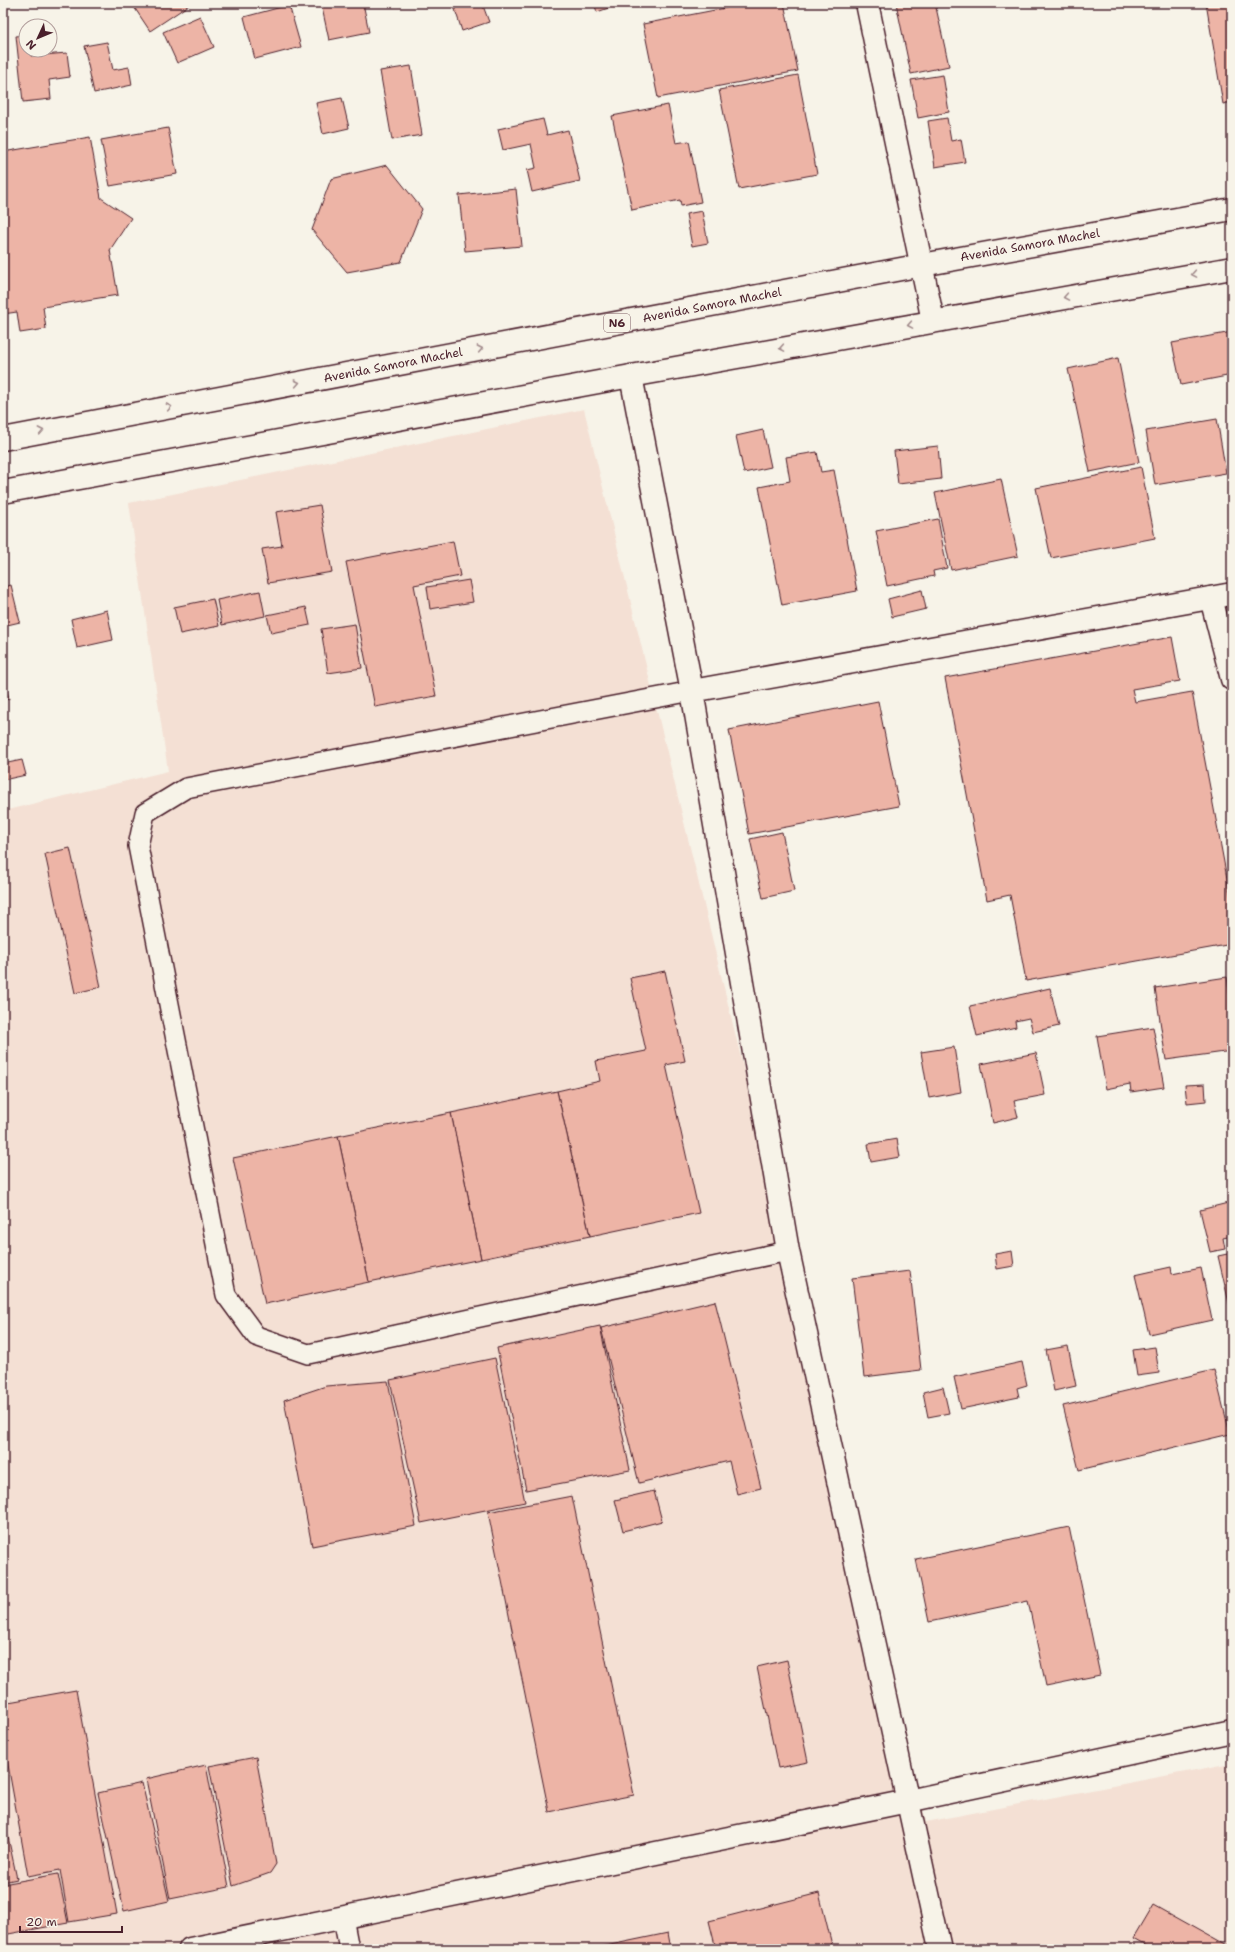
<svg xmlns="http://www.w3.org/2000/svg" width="1235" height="1952" font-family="'Shantell Sans',sans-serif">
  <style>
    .built { fill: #f4e0d4 }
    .building { fill: #edb4a6; stroke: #4a1f2b }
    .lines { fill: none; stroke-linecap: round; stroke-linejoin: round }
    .service-casing { stroke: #4a1f2b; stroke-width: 22 }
    .minor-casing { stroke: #4a1f2b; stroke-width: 25 }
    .trunk-casing { stroke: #4a1f2b; stroke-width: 25 }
    .service { stroke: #f7f3e8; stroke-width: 19 }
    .minor { stroke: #f7f3e8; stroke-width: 22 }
    .trunk { stroke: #f7f3e8; stroke-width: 22 }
    .oneway { stroke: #a0898a }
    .labels { text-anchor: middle; stroke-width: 4; stroke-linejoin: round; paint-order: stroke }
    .shield { fill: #f7f3e8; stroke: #7e5f64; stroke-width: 1 }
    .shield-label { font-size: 11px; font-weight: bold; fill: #4a1f2b }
    .street-label { font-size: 12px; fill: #4a1f2b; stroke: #f7f3e8 }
  </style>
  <rect width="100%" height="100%" fill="#f7f3e8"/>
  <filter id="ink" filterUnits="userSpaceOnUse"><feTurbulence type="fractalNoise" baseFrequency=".025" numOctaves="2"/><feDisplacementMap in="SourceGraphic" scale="8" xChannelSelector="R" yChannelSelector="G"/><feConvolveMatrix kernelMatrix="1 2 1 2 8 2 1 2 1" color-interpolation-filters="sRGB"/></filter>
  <g filter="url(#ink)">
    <polygon class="built" points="584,409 926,1822 1232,1763 1232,1949 3,1949 3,811 168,771 129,503"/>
    <g class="building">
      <polygon points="133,3 192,3 150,31 132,4"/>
      <polygon points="321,3 363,3 369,32 329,40"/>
      <polygon points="453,3 482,3 489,22 462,31"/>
      <polygon points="594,3 623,3 597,12"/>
      <polygon points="751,3 784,3 798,71 658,98 643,24"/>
      <polygon points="896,3 935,3 949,66 911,74"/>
      <polygon points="1206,3 1232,3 1232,102 1223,104"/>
      <polygon points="289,5 301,47 255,59 244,17"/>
      <polygon points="200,16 214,47 177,63 163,32"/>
      <polygon points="26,35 26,50 30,50 31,56 67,53 70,77 49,80 51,99 23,102 16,36"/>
      <polygon points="107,42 113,70 129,67 132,85 94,93 84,46"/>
      <polygon points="411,66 422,135 392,140 380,71"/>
      <polygon points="798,75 817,174 739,189 719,90"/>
      <polygon points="943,75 949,112 918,118 911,80"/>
      <polygon points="3,97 7,118 3,119"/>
      <polygon points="342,98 349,128 323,134 316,103"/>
      <polygon points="668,105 676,143 689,141 701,202 681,206 680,200 632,210 612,116"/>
      <polygon points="947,118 951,141 961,139 965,162 935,167 928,121"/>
      <polygon points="543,119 547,135 568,130 580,181 532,192 527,170 536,168 531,144 503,150 498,129"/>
      <polygon points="168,128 177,174 110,186 101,140"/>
      <polygon points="90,137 101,198 131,218 110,250 118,295 43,307 46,329 20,333 17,312 3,314 3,152"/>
      <polygon points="387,165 422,209 401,262 347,272 312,230 331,179"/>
      <polygon points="516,189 522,246 465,251 459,195"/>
      <polygon points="702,211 708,243 692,246 686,214"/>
      <polygon points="1232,332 1232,375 1181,385 1172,343"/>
      <polygon points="1118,358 1139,462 1090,472 1068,369"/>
      <polygon points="1217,419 1226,473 1155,485 1146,431"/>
      <polygon points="763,430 771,467 744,473 736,436"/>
      <polygon points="938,446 941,479 898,484 894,451"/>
      <polygon points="817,452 821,472 834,470 857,591 782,605 759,487 790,481 786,457"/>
      <polygon points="1141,467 1155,538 1051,558 1036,488"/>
      <polygon points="1001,479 1018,556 951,570 935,493"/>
      <polygon points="320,505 332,572 268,583 262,549 282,546 276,512"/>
      <polygon points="938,519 947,568 933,571 934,576 887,586 876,531"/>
      <polygon points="453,541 460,576 414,585 436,696 375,707 346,562"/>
      <polygon points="469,580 473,602 430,609 427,587"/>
      <polygon points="11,585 20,622 3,626 3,587"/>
      <polygon points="922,590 926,609 892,617 888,599"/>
      <polygon points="260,591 265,616 222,625 217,600"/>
      <polygon points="213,599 219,626 180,634 174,607"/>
      <polygon points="306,607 310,625 271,633 267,615"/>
      <polygon points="107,610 113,640 77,648 71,619"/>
      <polygon points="355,624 362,668 328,673 321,629"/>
      <polygon points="1172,637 1180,681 1132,689 1135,702 1192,692 1232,905 1232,944 1026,981 1010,895 987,900 945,678"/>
      <polygon points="3,672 9,699 3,701"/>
      <polygon points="878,701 899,806 749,834 729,730"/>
      <polygon points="22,760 26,775 3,780 3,764"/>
      <polygon points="782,832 794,891 763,898 750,839"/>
      <polygon points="70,848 101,987 75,993 45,854"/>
      <polygon points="665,971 685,1061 666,1065 699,1213 590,1236 557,1091 600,1081 596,1061 646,1051 630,978"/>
      <polygon points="1227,977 1232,1014 1232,1051 1166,1060 1155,988"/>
      <polygon points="1050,988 1059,1026 1033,1032 1029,1018 1015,1021 1016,1027 977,1036 970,1006"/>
      <polygon points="1153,1027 1164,1087 1131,1092 1130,1084 1106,1089 1097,1036"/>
      <polygon points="954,1047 961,1092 929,1098 921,1052"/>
      <polygon points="1036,1053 1045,1095 1014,1101 1018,1117 993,1123 981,1064"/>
      <polygon points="1205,1084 1206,1101 1187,1103 1185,1085"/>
      <polygon points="557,1091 590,1236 481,1259 451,1113"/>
      <polygon points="451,1113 481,1259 369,1282 338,1136"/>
      <polygon points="338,1136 369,1282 265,1304 233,1158"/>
      <polygon points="897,1139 900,1157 871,1162 868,1144"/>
      <polygon points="1232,1202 1232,1236 1223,1238 1225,1249 1210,1252 1200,1210"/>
      <polygon points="1012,1251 1014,1266 997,1269 995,1254"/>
      <polygon points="1232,1253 1232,1316 1218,1256"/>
      <polygon points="1171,1267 1172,1274 1201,1268 1212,1320 1149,1334 1135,1275"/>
      <polygon points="910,1271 921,1370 864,1377 852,1278"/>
      <polygon points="715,1301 761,1488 737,1494 729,1461 639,1483 601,1328"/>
      <polygon points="600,1326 630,1470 526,1490 497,1348"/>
      <polygon points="1068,1346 1076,1386 1054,1391 1046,1350"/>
      <polygon points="1155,1347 1159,1373 1137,1376 1133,1350"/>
      <polygon points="495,1358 525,1502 421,1523 390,1380"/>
      <polygon points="1022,1362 1027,1385 1017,1388 1019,1397 961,1409 954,1377"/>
      <polygon points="1214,1370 1230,1434 1079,1470 1063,1406"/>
      <polygon points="388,1381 416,1526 312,1546 284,1400 326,1386"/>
      <polygon points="943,1387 949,1413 928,1417 923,1392"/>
      <polygon points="654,1491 662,1521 623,1531 615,1500"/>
      <polygon points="572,1496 634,1795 549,1812 488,1512"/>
      <polygon points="1069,1527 1100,1675 1046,1686 1028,1601 929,1622 916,1559"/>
      <polygon points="787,1660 808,1762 778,1768 757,1667"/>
      <polygon points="76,1690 117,1914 69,1922 60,1870 28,1876 3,1737 3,1703"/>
      <polygon points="256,1757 276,1864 270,1873 233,1886 209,1766"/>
      <polygon points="206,1765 229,1887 170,1899 146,1779"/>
      <polygon points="142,1783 169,1901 124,1911 98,1793"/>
      <polygon points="3,1813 17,1879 3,1882"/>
      <polygon points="58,1874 68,1923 3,1935 3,1884"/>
      <polygon points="819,1893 833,1949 716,1949 709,1921"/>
      <polygon points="1153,1905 1232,1949 1151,1949 1133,1939"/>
      <polygon points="668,1933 671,1949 591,1949"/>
    </g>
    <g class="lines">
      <defs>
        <g id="service">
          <polyline points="692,691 186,788 145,813 138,846 226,1295 256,1336 308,1354 788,1251"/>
          <polyline points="343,1918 349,1949"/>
        </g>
        <g id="minor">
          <polyline points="867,3 933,321"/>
          <polyline points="631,376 692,691 788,1251 940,1949"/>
          <polyline points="1211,598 1232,679"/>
          <polyline points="692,691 1232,594"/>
          <polyline points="190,1949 908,1801 1232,1731"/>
        </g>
        <g id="trunk">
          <polyline points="3,439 922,265 1232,209"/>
          <polyline points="3,492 631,376 1232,268"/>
        </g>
      </defs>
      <use href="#service" class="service-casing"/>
      <use href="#minor" class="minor-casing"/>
      <use href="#trunk" class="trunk-casing"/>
      <use href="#service" class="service"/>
      <use href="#minor" class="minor"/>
      <use href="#trunk" class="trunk"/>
    </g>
    <defs><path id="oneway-chevron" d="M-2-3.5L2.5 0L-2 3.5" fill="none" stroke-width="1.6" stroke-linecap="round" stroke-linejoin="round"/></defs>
    <g class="oneway">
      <use href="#oneway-chevron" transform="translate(1194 274) rotate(170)"/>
      <use href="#oneway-chevron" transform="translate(1066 297) rotate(170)"/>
      <use href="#oneway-chevron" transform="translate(910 325) rotate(170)"/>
      <use href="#oneway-chevron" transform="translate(782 348) rotate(170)"/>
      <use href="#oneway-chevron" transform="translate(480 349) rotate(-11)"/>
      <use href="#oneway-chevron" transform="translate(297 383) rotate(-11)"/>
      <use href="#oneway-chevron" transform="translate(169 407) rotate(-11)"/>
      <use href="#oneway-chevron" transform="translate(41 431) rotate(-11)"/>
    </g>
  </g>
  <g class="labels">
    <rect class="shield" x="604" y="314" width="26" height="18" rx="3"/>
    <g class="shield-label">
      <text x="617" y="327">N6</text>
    </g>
    <g class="street-label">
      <text transform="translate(1030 245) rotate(-10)" y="4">Avenida Samora Machel</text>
      <text transform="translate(712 305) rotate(-11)" y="4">Avenida Samora Machel</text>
      <text transform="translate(393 365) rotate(-11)" y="4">Avenida Samora Machel</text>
    </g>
  </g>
  <rect width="1235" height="1952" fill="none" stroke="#f7f3e8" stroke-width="16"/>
  <rect x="8" y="8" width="1219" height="1936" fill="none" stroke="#4a1f2b" stroke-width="1.5" filter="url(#ink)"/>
  <g transform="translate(38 38) rotate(226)"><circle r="19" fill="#f7f3e8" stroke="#b29e9c"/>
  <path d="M0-3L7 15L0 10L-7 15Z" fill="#4a1f2b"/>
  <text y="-6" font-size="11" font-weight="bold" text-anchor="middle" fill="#4a1f2b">N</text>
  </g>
  <path d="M20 1926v6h102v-6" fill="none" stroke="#4a1f2b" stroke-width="2"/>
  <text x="26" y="1926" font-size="12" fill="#4a1f2b" stroke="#f7f3e8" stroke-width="3" paint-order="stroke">20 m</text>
</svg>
